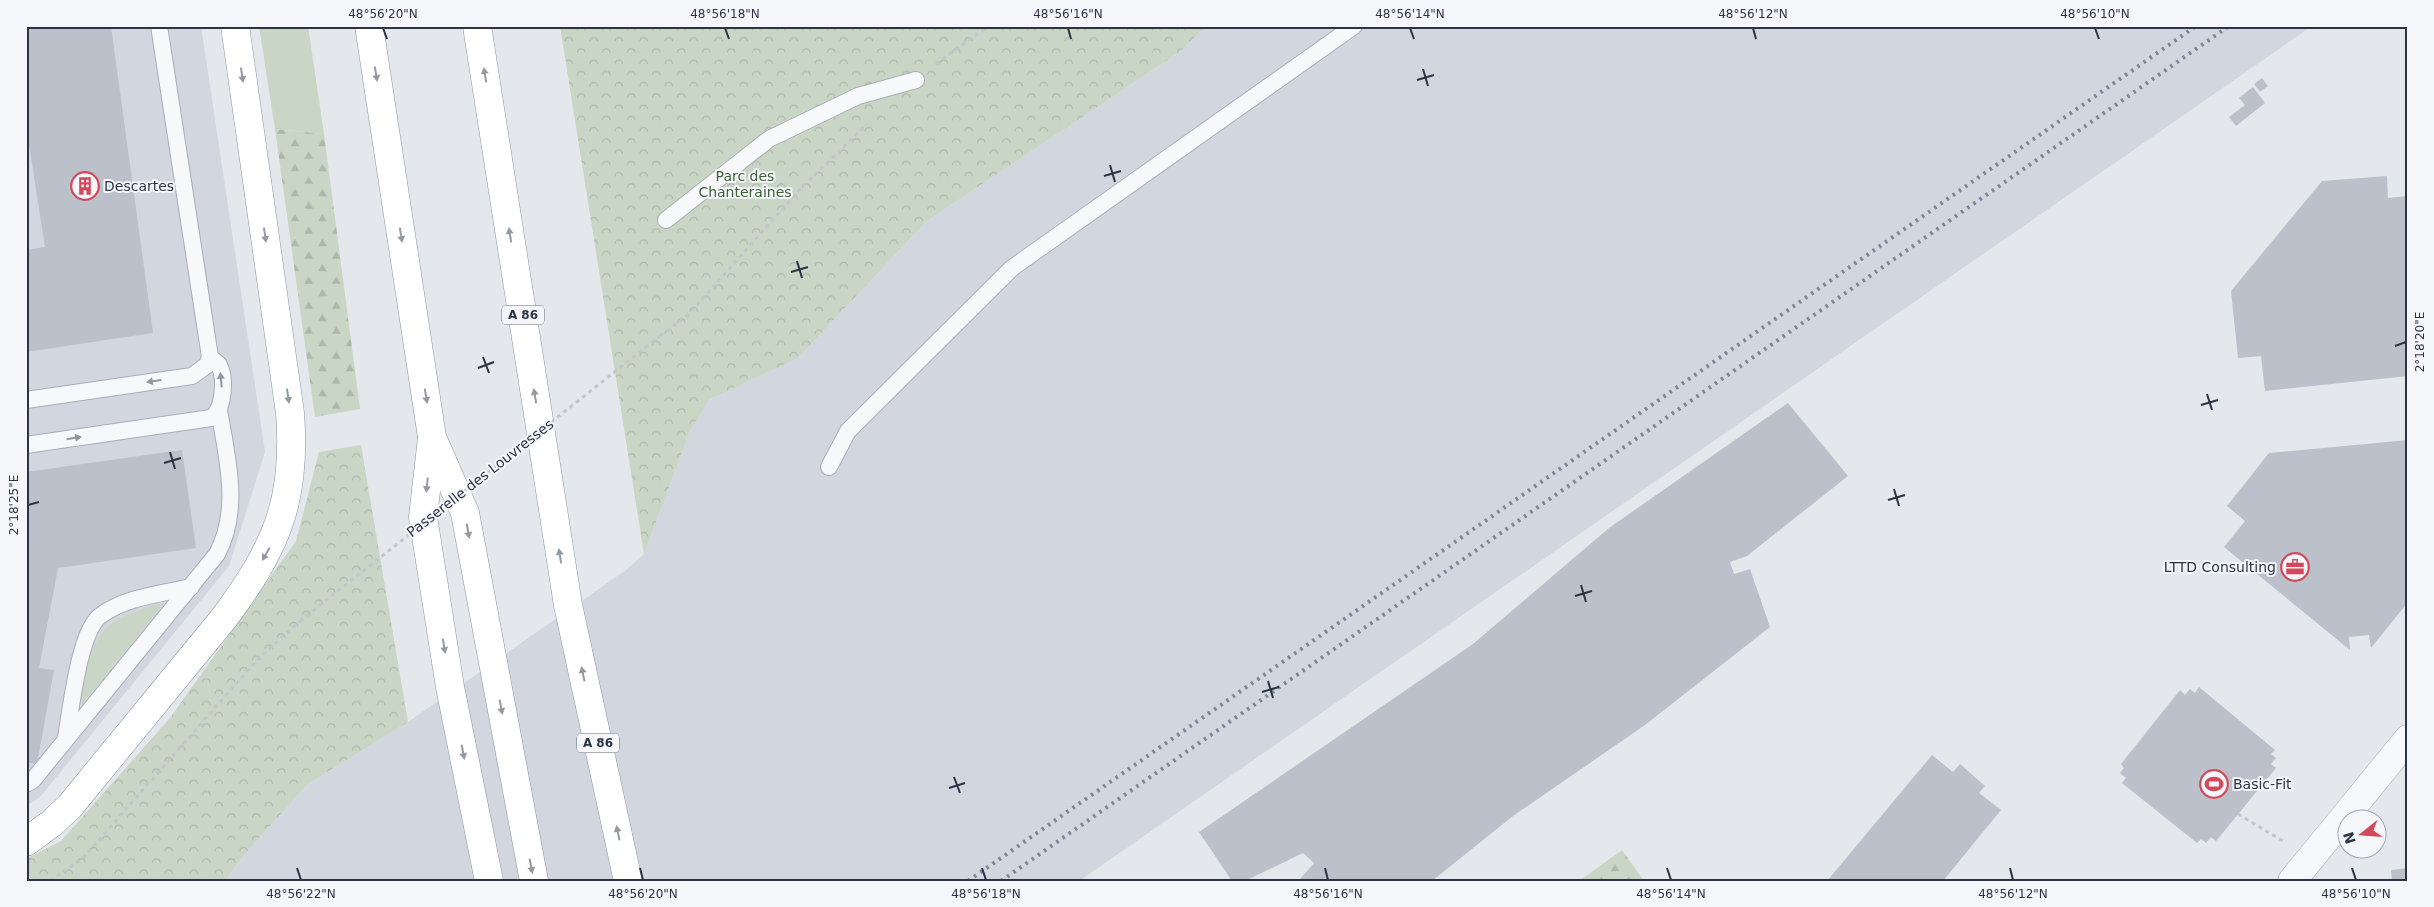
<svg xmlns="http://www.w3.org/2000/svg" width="2434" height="907" font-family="'DejaVu Sans',sans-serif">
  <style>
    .built { fill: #d2d6de }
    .green { fill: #c9d6c5 }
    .forest { fill: url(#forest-firs) }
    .park { fill: url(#park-crowns) }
    .building { fill: #bbc0ca }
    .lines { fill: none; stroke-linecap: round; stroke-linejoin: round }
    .service-casing { stroke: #a9aeb7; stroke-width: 18 }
    .minor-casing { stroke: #a9aeb7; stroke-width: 29 }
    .motorway-casing { stroke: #8b94a3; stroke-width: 29 }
    .path { stroke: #c2c5cb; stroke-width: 3; stroke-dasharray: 4 4; stroke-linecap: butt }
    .service { stroke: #f7f8fa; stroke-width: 16 }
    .minor { stroke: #f7f8fa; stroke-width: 28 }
    .motorway { stroke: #fff; stroke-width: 28 }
    .rail { stroke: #7d8696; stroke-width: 4; stroke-dasharray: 2.5 5; stroke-linecap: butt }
    .path-bridge { stroke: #c2c5cb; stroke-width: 3; stroke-dasharray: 4 4; stroke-linecap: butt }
    .oneway { fill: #959aa2 }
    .oneway2 { fill: #9196a0 }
    .ticks { fill: none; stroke: #2b3445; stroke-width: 2 }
    .labels { text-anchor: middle; stroke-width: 4; stroke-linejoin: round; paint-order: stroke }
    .shield { fill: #f4f6f9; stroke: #676e7b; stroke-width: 1 }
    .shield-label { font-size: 12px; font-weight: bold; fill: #2b3445 }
    .park-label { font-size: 14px; fill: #3f6138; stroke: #f4f6f9 }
    .poi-label { font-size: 14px; fill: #2b3445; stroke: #f4f6f9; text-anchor: start }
    .street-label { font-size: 14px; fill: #2b3445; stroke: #f4f6f9 }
    .neatline { fill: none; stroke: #2b3445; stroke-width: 2 }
    .ticks-label { font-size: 12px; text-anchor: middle; fill: #2b3445 }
  </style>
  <defs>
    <pattern id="forest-firs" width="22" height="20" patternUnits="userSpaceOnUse" patternTransform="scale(1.25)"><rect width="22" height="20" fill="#c9d6c5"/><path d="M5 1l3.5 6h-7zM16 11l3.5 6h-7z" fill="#adb8ab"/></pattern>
    <pattern id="park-crowns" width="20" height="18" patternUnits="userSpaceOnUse" patternTransform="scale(1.25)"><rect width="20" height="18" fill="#c9d6c5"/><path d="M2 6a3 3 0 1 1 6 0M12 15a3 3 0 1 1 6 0" fill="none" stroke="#adb8ab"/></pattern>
  </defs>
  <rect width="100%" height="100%" fill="#e4e7ec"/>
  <g class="built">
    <polygon points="26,26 201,26 265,452 229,566 40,797 26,806"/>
    <polygon points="1206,26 2312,26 1079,881 225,881 243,856 308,784 408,722 626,570 644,554 689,433 709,400 798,358 927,221 1181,51"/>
  </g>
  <g class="green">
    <polygon points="259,26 308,26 324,134 275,129"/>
    <path d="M164 603 84 702 81 703C81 694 84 682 86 673 96 623 119 615 164 603Z"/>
  </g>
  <g class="forest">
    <polygon points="275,129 324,134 360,409 315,417"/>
    <polygon points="1622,850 1644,881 1579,881"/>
  </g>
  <g class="park">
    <polygon points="560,26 1206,26 1181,51 927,221 798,358 709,400 689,433 644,554"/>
    <polygon points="361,445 408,722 308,784 243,856 225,881 26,881 26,859 61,841 170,718 296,541 319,452"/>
  </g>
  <g class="building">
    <polygon points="44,26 111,26 153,333 26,352 26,250 45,247 26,125 26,29"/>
    <polygon points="2262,78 2268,86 2260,92 2254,84"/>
    <polygon points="2253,87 2265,103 2236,126 2229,117 2245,105 2239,98"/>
    <polygon points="2387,176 2388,198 2408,196 2408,376 2265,391 2261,356 2238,358 2231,291 2322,181"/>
    <polygon points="1788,403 1848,476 1747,556 1730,562 1734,574 1750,569 1770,627 1645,725 1513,816 1432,881 1301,881 1300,879 1314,863 1303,853 1245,881 1232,881 1199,832 1473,644 1609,528"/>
    <polygon points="2408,440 2408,602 2371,648 2369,635 2349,637 2350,650 2224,547 2245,521 2227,506 2269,453"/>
    <polygon points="182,450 196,548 58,568 39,668 54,670 37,764 26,762 26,472"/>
    <polygon points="2199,687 2275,750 2271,754 2276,758 2271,764 2276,768 2216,841 2211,837 2206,843 2201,839 2197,843 2122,783 2126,778 2120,773 2124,768 2121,764 2180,690 2185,695 2190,689 2195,693"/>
    <polygon points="1932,755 1953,772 1960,764 1985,786 1979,793 2001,810 1943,881 1827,881"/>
    <polygon points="2408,868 2408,881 2392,881 2391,870"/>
  </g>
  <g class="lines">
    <defs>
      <g id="service">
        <polyline points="666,220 769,139 858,96 916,80"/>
        <polyline points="26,400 192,376 207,365 210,357 159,26"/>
        <path d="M26 445 211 418C224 410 226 378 219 365 217 362 212 359 210 357"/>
        <polyline points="829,467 848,431 1012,268 1354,26"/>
        <path d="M66 737C71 710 79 632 100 616 125 597 161 594 191 587"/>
        <path d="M26 784 33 780 217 554C241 509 227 458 219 410"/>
      </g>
      <polyline id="minor" points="2292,881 2408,739"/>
      <g id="motorway">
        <polyline points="369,26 432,437 465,513 534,881"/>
        <polyline points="477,26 568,605 628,881"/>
        <polyline points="432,438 423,517 450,687 489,881"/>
        <path d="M26 842 52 823 70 806 224 618C276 548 297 501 290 413L235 26"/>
      </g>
    </defs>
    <use href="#service" class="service-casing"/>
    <use href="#minor" class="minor-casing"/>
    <use href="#motorway" class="motorway-casing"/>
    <g class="path">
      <polyline points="936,64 988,26"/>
      <polyline points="660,336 688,315 801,188 867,124"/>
      <polyline points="2238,814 2283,841"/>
      <polyline points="50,881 83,858 257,660 300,621"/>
    </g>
    <use href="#service" class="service"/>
    <use href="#minor" class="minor"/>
    <use href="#motorway" class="motorway"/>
    <g class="rail">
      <polyline points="968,881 2196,26"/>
      <polyline points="1001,881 2229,26"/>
    </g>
    <polyline class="path-bridge" points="300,621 660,336"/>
  </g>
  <defs><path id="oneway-solid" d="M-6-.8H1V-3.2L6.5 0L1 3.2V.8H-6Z" transform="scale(1.25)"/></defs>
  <g class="oneway">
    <use href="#oneway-solid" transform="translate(376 74) rotate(81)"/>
    <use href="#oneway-solid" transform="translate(242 75) rotate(82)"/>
    <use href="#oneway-solid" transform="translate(485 75) rotate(-99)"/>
    <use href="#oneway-solid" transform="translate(265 235) rotate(82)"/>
    <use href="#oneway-solid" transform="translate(401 235) rotate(81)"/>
    <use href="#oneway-solid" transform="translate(510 235) rotate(-99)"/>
    <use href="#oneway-solid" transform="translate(288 396) rotate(82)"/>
    <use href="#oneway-solid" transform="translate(426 396) rotate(81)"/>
    <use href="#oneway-solid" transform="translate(535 396) rotate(-99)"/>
    <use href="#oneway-solid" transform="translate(427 485) rotate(96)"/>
    <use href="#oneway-solid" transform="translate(468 531) rotate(80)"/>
    <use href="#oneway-solid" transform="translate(266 554) rotate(120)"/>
    <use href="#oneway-solid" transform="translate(560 556) rotate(-99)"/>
    <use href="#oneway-solid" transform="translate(444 646) rotate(81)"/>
    <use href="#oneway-solid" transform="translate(583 674) rotate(-102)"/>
    <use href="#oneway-solid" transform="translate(501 707) rotate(79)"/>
    <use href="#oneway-solid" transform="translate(463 752) rotate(79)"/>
    <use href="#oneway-solid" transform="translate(618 833) rotate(-102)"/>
    <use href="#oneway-solid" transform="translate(531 866) rotate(79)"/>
  </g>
  <g class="oneway2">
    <use href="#oneway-solid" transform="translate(221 380) rotate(-96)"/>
    <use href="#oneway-solid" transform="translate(154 381) rotate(172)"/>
    <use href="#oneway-solid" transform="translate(74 438) rotate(-9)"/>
  </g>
  <path class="ticks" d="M383 28 387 39M725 28 729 39M1068 28 1071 39M1410 28 1414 39M1753 28 1756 39M2095 28 2099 39M1423 69 1428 86M1417 80 1434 75M1110 165 1115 182M1104 176 1121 171M797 261 802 278M791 272 808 267M2395 346 2406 342M483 357 489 373M478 368 494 362M2207 394 2212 410M2201 405 2218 400M170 452 175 469M164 463 181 458M1894 489 1899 506M1888 500 1905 495M28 505 39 502M1581 585 1586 602M1575 596 1592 591M1268 681 1273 698M1262 692 1279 687M954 777 960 793M949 788 965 783M297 868 301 880M640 868 643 880M982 868 986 880M1325 868 1328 880M1667 868 1671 880M2010 868 2013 880M2352 868 2356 880"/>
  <defs>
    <symbol id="building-ring" viewBox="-11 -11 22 22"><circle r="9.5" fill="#f4f6f9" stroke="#d1495b" stroke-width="1.5"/><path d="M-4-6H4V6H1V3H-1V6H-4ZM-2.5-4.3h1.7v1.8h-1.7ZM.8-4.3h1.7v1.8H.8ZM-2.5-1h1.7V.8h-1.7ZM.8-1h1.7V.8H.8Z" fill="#d1495b"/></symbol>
    <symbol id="office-ring" viewBox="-11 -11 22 22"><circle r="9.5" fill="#f4f6f9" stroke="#d1495b" stroke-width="1.5"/><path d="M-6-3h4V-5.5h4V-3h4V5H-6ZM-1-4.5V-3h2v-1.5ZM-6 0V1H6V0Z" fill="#d1495b"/></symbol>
    <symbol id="stadium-ring" viewBox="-11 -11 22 22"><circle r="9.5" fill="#f4f6f9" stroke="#d1495b" stroke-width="1.5"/><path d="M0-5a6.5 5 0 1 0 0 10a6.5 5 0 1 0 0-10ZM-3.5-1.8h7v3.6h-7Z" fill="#d1495b"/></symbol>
  </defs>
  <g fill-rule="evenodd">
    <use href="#building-ring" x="69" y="170" width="32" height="32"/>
    <use href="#office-ring" x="2279" y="551" width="32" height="32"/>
    <use href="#stadium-ring" x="2198" y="768" width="32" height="32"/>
  </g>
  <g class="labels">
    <g class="shield">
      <rect x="502" y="305.5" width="42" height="19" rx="4"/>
      <rect x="577" y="733.5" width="42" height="19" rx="4"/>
    </g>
    <g class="shield-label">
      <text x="523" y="319">A 86</text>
      <text x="598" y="747">A 86</text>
    </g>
    <g class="park-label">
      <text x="745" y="181">Parc des<tspan x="745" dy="16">Chanteraines</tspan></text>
    </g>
    <g class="poi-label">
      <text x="104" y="191">Descartes</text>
      <text x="2276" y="572" text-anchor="end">LTTD Consulting</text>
      <text x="2233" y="789">Basic-Fit</text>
    </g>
    <g class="street-label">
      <text transform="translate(480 478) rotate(-38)" y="5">Passerelle des Louvresses</text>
    </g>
  </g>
  <rect width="2434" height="907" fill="none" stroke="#f4f6f9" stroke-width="55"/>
  <g transform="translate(2362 834) rotate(253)"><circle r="24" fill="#f4f6f9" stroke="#a4a8b1"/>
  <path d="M0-4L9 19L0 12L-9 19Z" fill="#d1495b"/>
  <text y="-8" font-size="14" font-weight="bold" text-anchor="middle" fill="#2b3445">N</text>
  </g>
  <rect x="28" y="28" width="2378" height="852" class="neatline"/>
  <g class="ticks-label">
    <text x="383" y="18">48°56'20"N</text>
    <text x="725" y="18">48°56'18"N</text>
    <text x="1068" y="18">48°56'16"N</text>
    <text x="1410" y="18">48°56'14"N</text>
    <text x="1753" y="18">48°56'12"N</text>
    <text x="2095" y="18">48°56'10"N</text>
    <text transform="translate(2420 342) rotate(-90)" y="4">2°18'20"E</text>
    <text transform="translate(14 505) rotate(-90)" y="4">2°18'25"E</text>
    <text x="301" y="898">48°56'22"N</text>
    <text x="643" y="898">48°56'20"N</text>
    <text x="986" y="898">48°56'18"N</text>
    <text x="1328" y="898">48°56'16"N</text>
    <text x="1671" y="898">48°56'14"N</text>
    <text x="2013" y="898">48°56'12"N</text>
    <text x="2356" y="898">48°56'10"N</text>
  </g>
</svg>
